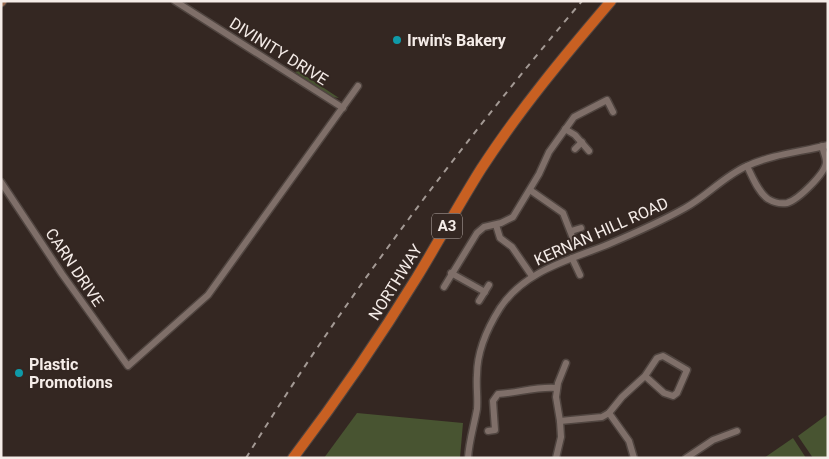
<svg xmlns="http://www.w3.org/2000/svg" width="829" height="459" font-family="Roboto,sans-serif">
  <style>
    .green { fill: #485431 }
    .lines { fill: none; stroke-linecap: round; stroke-linejoin: round }
    .minor-casing { stroke: #504540; stroke-width: 9 }
    .secondary-casing { stroke: #504540; stroke-width: 11 }
    .trunk-casing { stroke: #504540; stroke-width: 12 }
    .minor { stroke: #7f6f69; stroke-width: 6 }
    .secondary { stroke: #9b6a4e; stroke-width: 9 }
    .trunk { stroke: #c86022; stroke-width: 10 }
    .rail { stroke: #a39994; stroke-width: 2; stroke-dasharray: 6 6; stroke-linecap: butt }
    .culture-dot { fill: #0f9aa8; stroke: #342722; stroke-width: 2 }
    .labels { text-anchor: middle; stroke-width: 4; stroke-linejoin: round; paint-order: stroke }
    .shield { fill: #342722; stroke: #bbb1ad; stroke-width: 1 }
    .shield-label { font-size: 15px; font-weight: bold; fill: #f5ece8 }
    .poi-label { font-size: 16px; font-weight: bold; fill: #f5ece8; stroke: #342722; text-anchor: start }
    .street-label { font-size: 16px; fill: #f5ece8; stroke: #342722 }
  </style>
  <rect width="100%" height="100%" fill="#342722"/>
  <g class="green">
    <polygon points="298,71 339,98 332,97 295,72"/>
    <polygon points="357,413 463,423 460,458 324,458"/>
    <polygon points="828,414 828,458 813,458 798,436"/>
    <polygon points="793,438 806,458 764,458"/>
  </g>
  <g class="lines">
    <defs>
      <g id="minor">
        <polyline points="175,1 343,108"/>
        <polyline points="565,129 575,135 589,151"/>
        <polyline points="575,149 582,142"/>
        <path d="M747 166C752 176 758 192 768 199 773 202 780 204 787 203 798 200 826 173 826 162 826 157 823 151 822 146"/>
        <polyline points="1,182 62,274 128,366 208,295 358,86"/>
        <polyline points="530,190 563,213 574,241"/>
        <polyline points="496,225 500,238 512,247 532,276"/>
        <polyline points="571,231 581,228"/>
        <polyline points="572,258 580,275"/>
        <polyline points="451,273 485,292"/>
        <polyline points="444,287 477,233 484,227 501,223 513,217 539,174 549,152 574,117 607,100 613,112"/>
        <polyline points="479,301 489,285"/>
        <polyline points="609,413 622,397 645,376 657,358 663,356 687,370 677,393 673,396 664,393 645,376"/>
        <polyline points="560,421 602,417 609,413 629,441 634,458"/>
        <path d="M488 431 495 430 493 401 498 394C518 393 537 386 557 388"/>
        <path d="M468 458C469 441 474 426 477 409 478 398 476 386 477 375 477 352 488 327 500 308 525 270 570 260 609 244 635 233 660 222 685 208 707 196 724 176 747 166 773 154 801 152 828 145"/>
        <polyline points="556,458 561,437 560,421 556,397 558,383 566,363"/>
        <polyline points="686,458 713,440 737,431"/>
      </g>
      <polyline id="secondary" points="1,2 2,1"/>
      <path id="trunk" d="M293 458C337 400 379 339 417 277 439 241 459 204 481 169 520 109 565 55 611 1"/>
    </defs>
    <use href="#minor" class="minor-casing"/>
    <use href="#secondary" class="secondary-casing"/>
    <use href="#trunk" class="trunk-casing"/>
    <use href="#minor" class="minor"/>
    <use href="#secondary" class="secondary"/>
    <use href="#trunk" class="trunk"/>
    <path class="rail" d="M246 458C344 299 461 144 582 1"/>
  </g>
  <g class="culture-dot">
    <circle cx="397" cy="40" r="5"/>
    <circle cx="19" cy="373" r="5"/>
  </g>
  <g class="labels">
    <rect class="shield" x="432" y="213.5" width="30" height="25" rx="4"/>
    <g class="shield-label">
      <text x="447" y="231">A3</text>
    </g>
    <g class="poi-label">
      <text x="407" y="46">Irwin's Bakery</text>
      <text x="29" y="370">Plastic<tspan x="29" dy="18">Promotions</tspan></text>
    </g>
    <g class="street-label">
      <text transform="translate(279 51) rotate(32)" y="6">DIVINITY DRIVE</text>
      <text transform="translate(601 231) rotate(-24)" y="6">KERNAN HILL ROAD</text>
      <text transform="translate(75 267) rotate(56)" y="6">CARN DRIVE</text>
      <text transform="translate(395 282) rotate(-58)" y="6">NORTHWAY</text>
    </g>
  </g>
  <rect width="829" height="459" fill="none" stroke="#f5ece8" stroke-width="5"/>
</svg>
